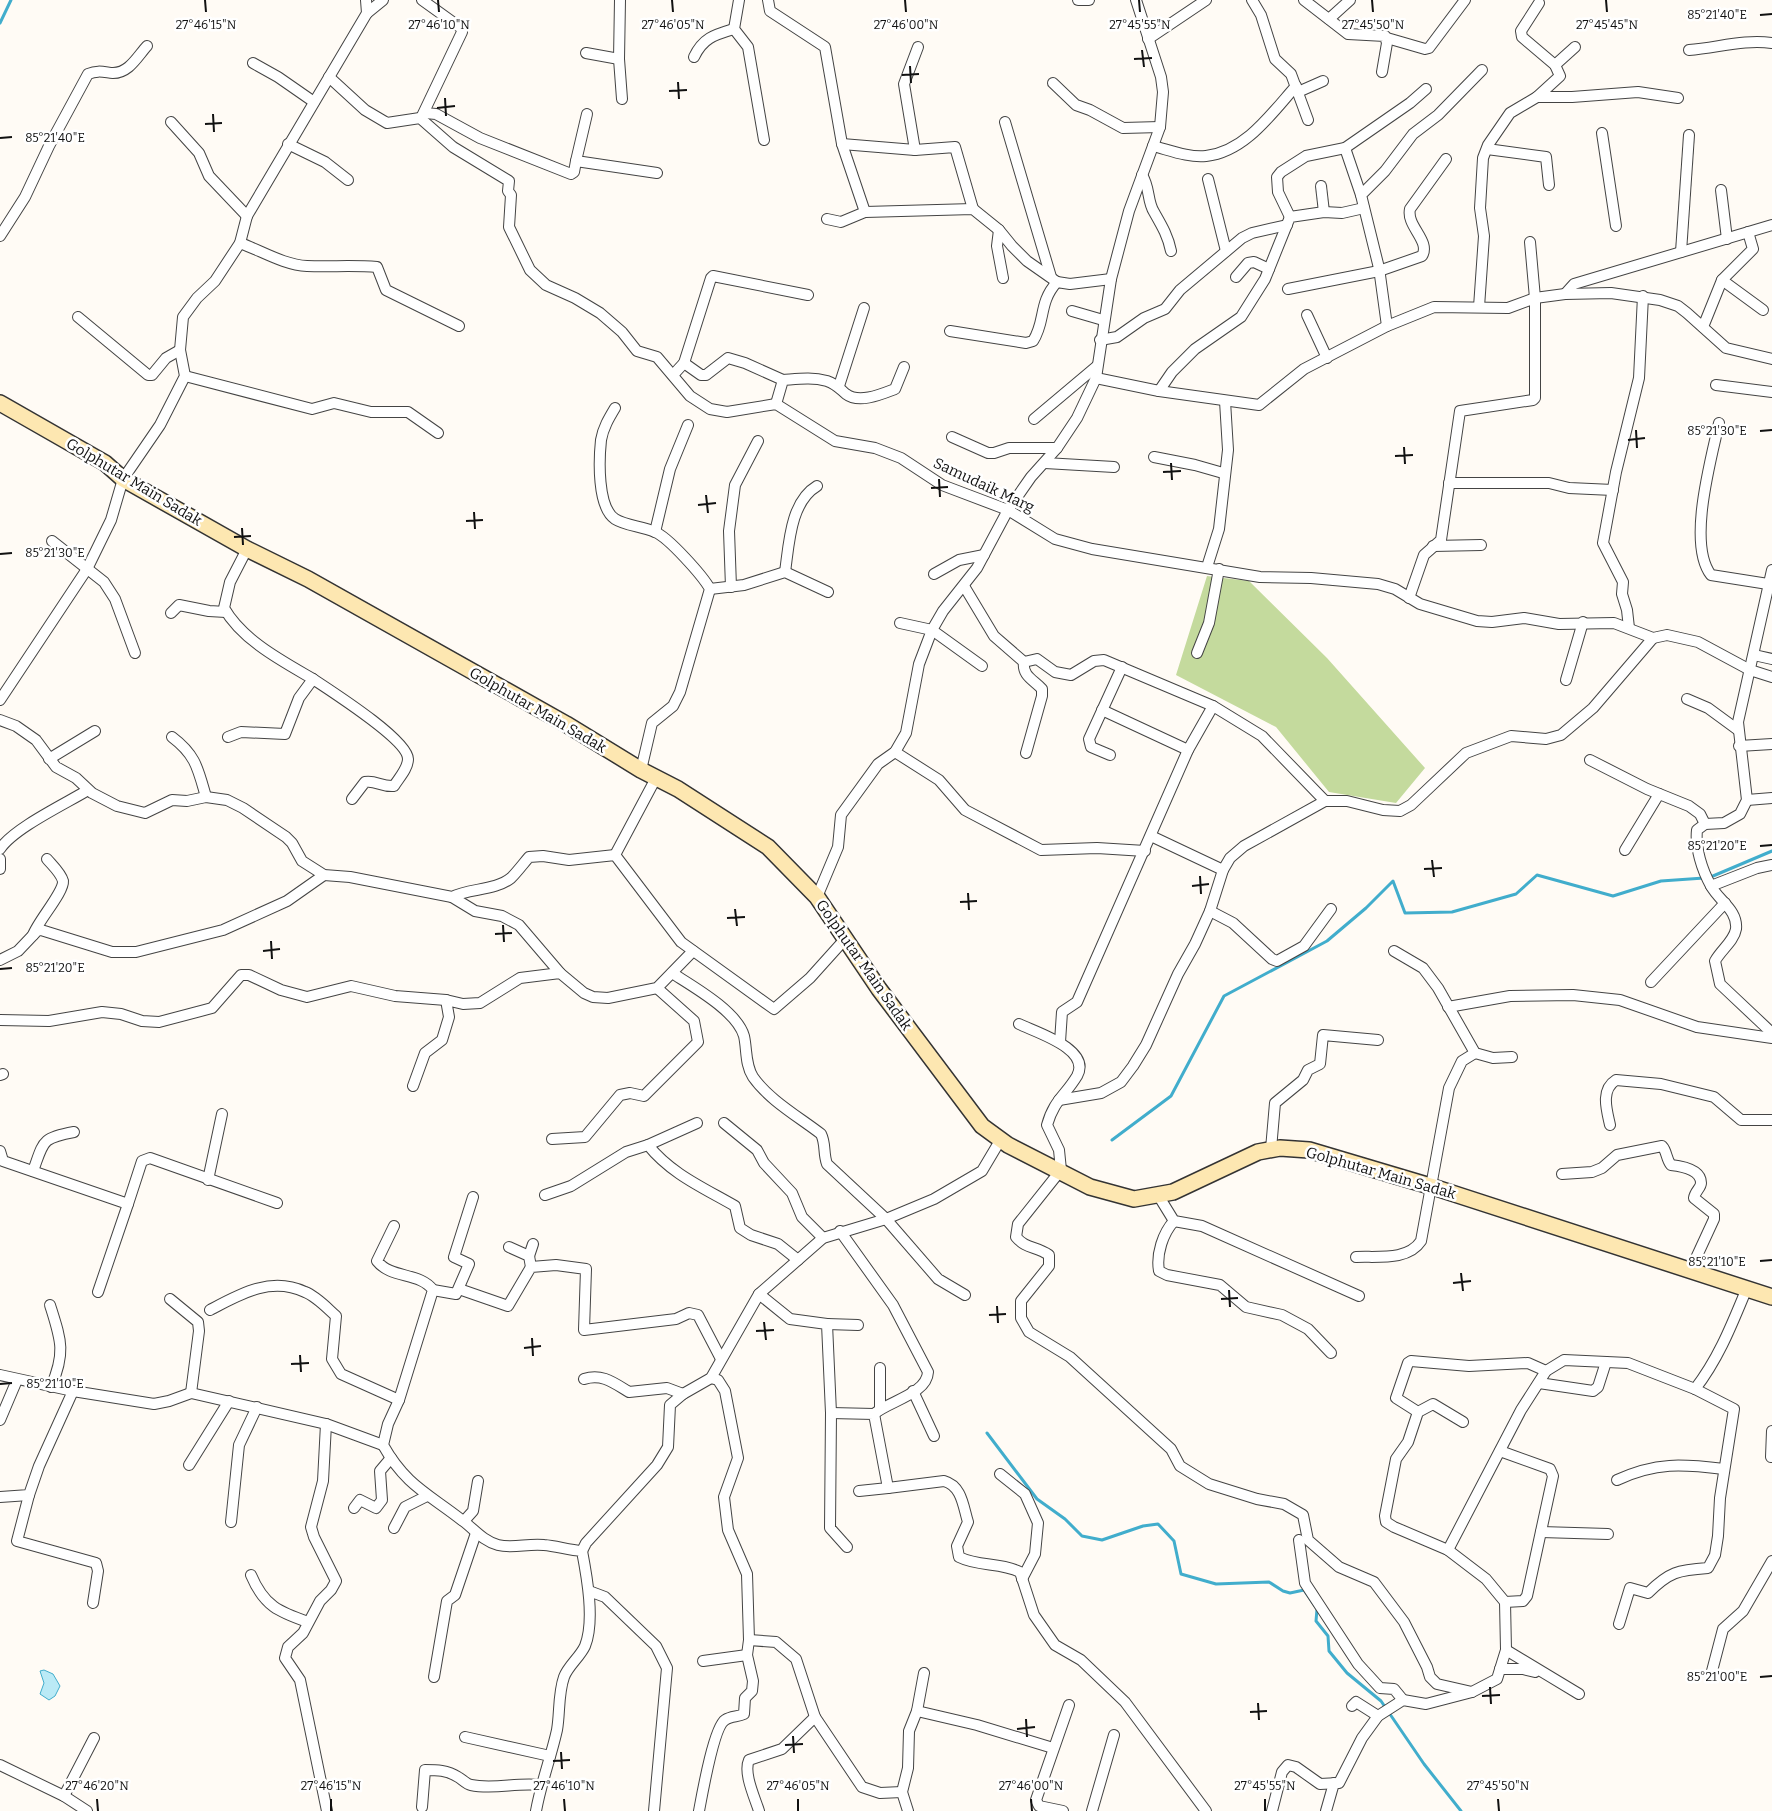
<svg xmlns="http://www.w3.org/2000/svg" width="1772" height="1811" font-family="Bitter,serif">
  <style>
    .forest { fill: #c4da9d }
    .water { fill: #baeaf6; stroke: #41adcc }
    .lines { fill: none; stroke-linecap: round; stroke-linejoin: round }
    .stream { stroke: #41adcc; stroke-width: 3 }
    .minor-casing { stroke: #444; stroke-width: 12 }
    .secondary-casing { stroke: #333; stroke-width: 18 }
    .minor { stroke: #fff; stroke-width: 10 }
    .secondary { stroke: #fde7b1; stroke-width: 15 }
    .ticks { fill: none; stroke: #111; stroke-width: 2 }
    .labels { text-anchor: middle; stroke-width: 5; stroke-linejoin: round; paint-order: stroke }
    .street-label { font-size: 15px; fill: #111; stroke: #fff }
    .ticks-label { font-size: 12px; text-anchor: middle; fill: #111; stroke: #fff; stroke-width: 5; stroke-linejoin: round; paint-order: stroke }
  </style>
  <rect width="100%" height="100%" fill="#fffbf5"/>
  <polygon class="forest" points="1207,576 1249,581 1327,658 1425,768 1396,803 1329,792 1276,727 1176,675"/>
  <polygon class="water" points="44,1670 53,1674 60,1686 55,1696 49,1700 40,1694 44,1683 40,1671"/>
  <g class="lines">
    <g class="stream">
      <polyline points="0,23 11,0"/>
      <polyline points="1713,876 1772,851"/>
      <polyline points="1112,1140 1171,1096 1224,996 1327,941 1366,908 1393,881 1405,913 1452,912 1516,894 1537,875 1613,896 1661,881 1704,878"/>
      <polyline points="987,1433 1037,1499 1065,1519 1082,1536 1102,1540 1143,1526 1158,1524 1174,1541 1181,1574 1216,1584 1269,1582 1283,1591 1290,1593 1304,1590 1317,1609 1316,1621 1328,1636 1329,1651 1347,1673 1381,1701 1424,1764 1461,1811"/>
    </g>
    <defs>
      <g id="minor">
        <polyline points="620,0 619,59 622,99"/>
        <polyline points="739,0 734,29 748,47 764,140"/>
        <polyline points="768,0 770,11 825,47 842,144 865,212"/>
        <polyline points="1078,0 1089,0"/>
        <polyline points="1252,0 1261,15 1275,59 1291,74 1308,120"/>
        <polyline points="1304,0 1348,34 1385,36 1387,43 1382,72"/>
        <polyline points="367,13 383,0"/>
        <polyline points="1329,19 1350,0"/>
        <polyline points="1387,38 1425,49 1429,48 1465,0"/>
        <polyline points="1148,39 1206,0"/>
        <path d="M1689 50C1717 48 1744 39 1772 43"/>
        <polyline points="586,53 619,59"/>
        <path d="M694 57C703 38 714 35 734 29"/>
        <polyline points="253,63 278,77 314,102"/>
        <polyline points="1555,65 1575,47"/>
        <polyline points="329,77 365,110 387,123 420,118 453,147 509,181 508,191 511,195 509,227 530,270 546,285 575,298 600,313 622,332 637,351 657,357 690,396 710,409 727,412 776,404 835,441 875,448 901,458 942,485 1008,510 1055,539 1092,549 1260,577 1311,578 1378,584 1395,589 1420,604 1477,621 1492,622 1524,618 1559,624 1614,623 1653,638 1667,635 1698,642 1750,670 1772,677"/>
        <polyline points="1053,83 1076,105 1090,110 1123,128 1160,127"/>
        <polyline points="1298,92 1323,81"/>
        <polyline points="1537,97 1560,76 1555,65 1522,37 1521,31 1539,3"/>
        <polyline points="425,113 436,114 480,138 571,174 574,172 576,161"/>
        <polyline points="587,114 576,161 657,173"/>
        <polyline points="422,116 462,32 461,28 422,0"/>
        <polyline points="171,122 199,153 209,176 247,216"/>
        <polyline points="1005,122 1051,277"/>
        <polyline points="1602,133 1616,226"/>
        <polyline points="288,144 325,162 348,180"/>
        <polyline points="842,144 915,150 955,147 973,209"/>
        <path d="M1153 146C1169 150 1189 158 1206 156 1245 152 1272 113 1296 86"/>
        <polyline points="1345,148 1361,195"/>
        <polyline points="1487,149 1546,157 1549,185"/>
        <polyline points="915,150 904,84 918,47"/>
        <path d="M1142 175C1150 187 1147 201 1154 212 1162 226 1168 236 1171 251"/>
        <polyline points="1208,179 1226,251"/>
        <polyline points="1321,186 1324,212"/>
        <polyline points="1721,190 1727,239"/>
        <polyline points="1290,217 1278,192 1277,177 1281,172 1306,156 1345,148 1410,103 1426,89"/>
        <polyline points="827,219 841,222 865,212 973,209 999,230 1012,246 1027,261 1057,282"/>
        <polyline points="999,230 997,246 1003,278"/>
        <path d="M0 236 25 197 49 146 88 74C98 70 103 72 113 73 129 73 137 57 147 46"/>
        <path d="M240 243C262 251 284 265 307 266 330 267 353 265 377 267L386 290 459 326"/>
        <polyline points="1681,252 1689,135"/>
        <polyline points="1236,277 1248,263 1254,262 1269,269"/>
        <polyline points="1722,280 1763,310"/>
        <path d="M1288 289 1379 271 1422 256C1431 241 1406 226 1410 209L1446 159"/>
        <polyline points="1565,294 1574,284 1772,225"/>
        <polyline points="1479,307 1484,236 1480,208 1483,158 1488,145 1510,113 1537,97 1572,97 1638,92 1678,98"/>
        <polyline points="1072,311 1103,320"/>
        <polyline points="1307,315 1327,358"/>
        <polyline points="78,317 148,375 152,375 166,358 180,350"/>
        <polyline points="1387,326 1379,268 1361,195 1385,171 1413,134 1438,115 1482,70"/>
        <polyline points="1703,327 1722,280 1753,249 1748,232"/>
        <path d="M950 331 1026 343 1033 341C1046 321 1038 303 1057 282L1070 284 1111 279"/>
        <polyline points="1100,340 1117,337 1144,318 1165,309 1180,290 1242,238 1252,233 1287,225"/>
        <polyline points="684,363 701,375 706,375 728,358 745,363 783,380"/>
        <polyline points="673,375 684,363 711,278 713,276 808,295"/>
        <polyline points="185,376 312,409 334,403 371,412 408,412 438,433"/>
        <polyline points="1096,378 1159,391 1259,405 1304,369 1387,326 1434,307 1508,308 1535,298 1565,294 1611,293 1660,300 1678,306 1687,313 1726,348 1772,359"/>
        <polyline points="1716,385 1772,392"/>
        <polyline points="839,386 864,308"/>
        <polyline points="1159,391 1172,372 1195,349 1241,317 1265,279 1290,217 1324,212 1342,213 1364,208"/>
        <path d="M776 404 783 380C798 379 812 377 827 381 836 384 839 388 846 394 859 404 882 394 895 389L904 367"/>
        <path d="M615 408C609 418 603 428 601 440 599 459 597 507 615 519 626 526 642 526 655 532 668 537 703 576 710 589L680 692 673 706 652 723 641 770"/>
        <polyline points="1034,419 1097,366"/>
        <path d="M1719 423C1711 460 1687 544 1711 575L1768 584"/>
        <polyline points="952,437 988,453 994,453 1009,448 1057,448"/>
        <polyline points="1154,457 1195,465 1223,473"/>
        <polyline points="1045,463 1114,467"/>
        <polyline points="1449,483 1549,483 1569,488 1613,490"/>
        <polyline points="655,532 670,469 688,425"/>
        <polyline points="52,541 104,582 115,599 135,653"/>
        <polyline points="1433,546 1481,545"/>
        <polyline points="1207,567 1219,529 1228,450 1225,401"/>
        <path d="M1772 570 1738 722 1747 800 1740 814 1724 823 1705 824 1697 830C1695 848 1702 870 1711 886 1719 901 1738 910 1736 929 1734 941 1721 950 1715 961L1720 984 1772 1033"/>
        <path d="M785 572C789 545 790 502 817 486"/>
        <polyline points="934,574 959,560 984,555"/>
        <polyline points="964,586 994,636 1024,662"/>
        <polyline points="731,587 729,531 735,485 758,441"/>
        <polyline points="710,589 744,585 785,572 828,592"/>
        <polyline points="1409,598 1424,555 1441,540 1460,411 1533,400 1535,398 1535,298 1530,242"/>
        <polyline points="171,613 179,605 209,611 226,612"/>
        <polyline points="900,623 932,630 982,666"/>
        <polyline points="1629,628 1627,610 1622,594 1623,582 1603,543 1616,472 1639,378 1643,296"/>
        <polyline points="1197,653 1209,623 1219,569"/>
        <polyline points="1754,655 1772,659"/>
        <path d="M313 679C331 691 408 740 408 759 408 769 398 779 394 786 381 787 376 780 365 782L352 799"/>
        <polyline points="1566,680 1583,622"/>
        <polyline points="1687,699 1708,708 1738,730"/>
        <polyline points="0,700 87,569 111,520 123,479 160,425 185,376 180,350 183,317 197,298 215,281 240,243 247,216 367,13 366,0"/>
        <polyline points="1102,710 1188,750"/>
        <path d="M0 720 16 726 36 740 56 767 76 778 92 793 117 806 145 813 172 800 187 801 206 797 227 800 243 808 286 837 292 843 302 861 324 875 350 877 452 897C469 888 495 891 511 878 517 872 523 864 529 857L543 856 569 860 615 855 681 942 774 1009 810 978 846 938"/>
        <path d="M172 737C196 755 198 769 206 797"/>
        <path d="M228 737 241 732 285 734 299 698 313 679C282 661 242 640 224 608L230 582 247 549"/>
        <polyline points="1739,746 1772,744"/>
        <polyline points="895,752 939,780 965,810 1041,850 1097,848 1145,851"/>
        <path d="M1026 753 1042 696V689C1034 680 1022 676 1024 662L1037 659 1055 672 1071 675 1094 661 1104 660 1213 706 1262 736 1325 801"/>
        <polyline points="1110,755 1091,747 1089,739 1122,667"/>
        <polyline points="49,759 95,731"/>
        <polyline points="1590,760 1647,789 1689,806 1700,814 1705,824"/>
        <polyline points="1747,800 1772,798"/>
        <polyline points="1151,836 1223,870"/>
        <path d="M0 849C14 828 65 804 88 790"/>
        <polyline points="1625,850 1659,794"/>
        <polyline points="615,855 656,778"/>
        <polyline points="0,859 0,869"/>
        <polyline points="1711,886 1757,868 1772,865"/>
        <polyline points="452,897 475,911 502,916 519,925 560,973"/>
        <polyline points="817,897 838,847 841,815 878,764 895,752 906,733 919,664 932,630 943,611 977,568 1008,510 1031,477 1057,448 1077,418 1096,378 1111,279 1129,211 1160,127 1163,92 1161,77 1136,0"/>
        <polyline points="1210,911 1233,923 1272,959 1277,961 1304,946 1331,909"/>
        <path d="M33 935C38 921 64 892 63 881 61 873 52 865 47 859"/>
        <polyline points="1394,951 1423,968 1438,988 1475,1053 1493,1058 1512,1057"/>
        <polyline points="0,960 18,951 37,931 41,930 112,952 136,952 223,930 287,901 324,875"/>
        <path d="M672 973C692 986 737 1011 744 1036 747 1049 745 1065 753 1077 769 1100 799 1117 821 1134 826 1144 823 1153 827 1164L886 1219 938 1279 965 1295"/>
        <polyline points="1651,982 1725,903"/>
        <polyline points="1448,1007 1510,996 1573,995 1620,1000 1697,1027 1772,1038"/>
        <polyline points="0,1020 49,1021 102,1012 121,1014 142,1021 159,1022 212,1008 241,975 249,975 281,990 307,997 351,986 395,996 446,1000"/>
        <path d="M1019 1024C1035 1032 1092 1049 1077 1076 1065 1096 1054 1100 1047 1125L1059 1150 1061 1170 1018 1224 1016 1237C1026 1249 1036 1246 1049 1255V1266L1021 1301V1318L1029 1332 1070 1357 1171 1449 1180 1466 1209 1484 1257 1499 1284 1504 1303 1515 1308 1540 1339 1567 1374 1582 1404 1622 1427 1667 1430 1677 1437 1684 1472 1692"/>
        <polyline points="1060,1042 1062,1012 1077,1002 1188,750 1213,706"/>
        <polyline points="0,1075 3,1074"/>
        <polyline points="413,1086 425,1053 442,1040 449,1017 446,1000 463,1004 480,1003 520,978 560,973 584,993 593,997 608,998 657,988 693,951"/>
        <polyline points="1059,1100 1101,1093 1121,1082 1133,1066 1146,1045 1178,974 1195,944 1210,911 1223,870 1230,858 1244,846 1325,801 1347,801 1383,810 1400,811 1411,805 1466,753 1511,736 1546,739 1561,735 1593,708 1653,638"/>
        <polyline points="724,1123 757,1150 764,1163 792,1193 802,1217 823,1238"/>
        <path d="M1610 1125C1607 1111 1600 1090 1616 1080L1661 1084 1714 1097 1741 1120H1772"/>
        <polyline points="552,1139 585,1137 620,1095 630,1093 644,1096 698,1042 694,1021 657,988"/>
        <polyline points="648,1145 697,1123"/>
        <polyline points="1271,1149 1275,1103 1303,1080 1308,1070 1320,1064 1323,1035 1378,1040"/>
        <polyline points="0,1151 3,1161 128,1204 98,1292"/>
        <path d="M33 1171C44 1141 41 1138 74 1132"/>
        <path d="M1562 1174 1592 1172 1602 1168 1617 1155 1662 1146C1667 1151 1666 1159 1671 1165 1680 1166 1701 1169 1701 1183 1701 1188 1695 1191 1694 1198L1714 1214V1219L1690 1271"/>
        <polyline points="208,1180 222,1114"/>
        <path d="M545 1195 571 1186 626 1152 648 1145C671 1174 704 1188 735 1206L740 1228 751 1235 778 1244 798 1260"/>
        <polyline points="1158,1195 1174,1221 1202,1226 1359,1296"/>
        <polyline points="128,1204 142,1161 150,1158 277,1203"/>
        <path d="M1174 1221C1163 1233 1156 1254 1159 1271L1167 1275 1220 1285 1246 1307 1282 1315 1308 1329 1331 1353"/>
        <path d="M394 1226 377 1261C391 1279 420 1272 433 1290L399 1400 388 1424 383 1445C406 1486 429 1494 463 1521 474 1529 483 1541 498 1545 513 1549 528 1543 544 1545 556 1546 569 1550 582 1551 587 1577 595 1621 585 1646 580 1657 568 1666 564 1677 558 1694 560 1713 557 1730 551 1757 541 1783 536 1811"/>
        <path d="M840 1231 893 1305 928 1372C927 1394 889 1401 874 1414"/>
        <polyline points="509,1247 529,1256 531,1267"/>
        <polyline points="529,1256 533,1244"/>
        <path d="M1356 1257C1377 1256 1408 1261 1421 1241L1449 1088 1462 1061 1475 1053"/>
        <polyline points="459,1289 508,1306 531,1267 556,1265 586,1269 584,1330 676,1319 689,1313 698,1315 721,1359"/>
        <polyline points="433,1290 456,1294 469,1264 454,1257 473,1197"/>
        <polyline points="759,1294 823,1238 886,1219 934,1199 982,1171 1001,1139"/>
        <polyline points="170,1299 198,1322 199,1331 191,1393"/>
        <path d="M50 1305C61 1340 66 1352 51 1387"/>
        <path d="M210 1310C240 1294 271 1276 305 1292 316 1296 327 1308 336 1316L332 1359 341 1374 399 1400"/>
        <polyline points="827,1324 858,1325"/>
        <polyline points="0,1375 73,1391 154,1404 169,1401 191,1393 326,1424 383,1445"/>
        <path d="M584 1379C602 1373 614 1383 629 1392L667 1388 683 1394"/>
        <polyline points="1539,1383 1593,1391 1598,1387 1606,1362"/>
        <path d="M1695 1389C1719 1358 1732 1324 1747 1288"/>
        <polyline points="913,1391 934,1436"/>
        <polyline points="880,1408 880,1368"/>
        <polyline points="1418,1412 1396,1398 1408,1363 1411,1361 1469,1366 1528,1363 1546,1371"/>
        <polyline points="831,1413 874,1414 888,1488 859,1491"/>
        <polyline points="0,1420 17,1380"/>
        <polyline points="326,1424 323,1481 311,1527 314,1537 336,1581 331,1590 320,1601 303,1633 288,1647 285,1658 300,1680 327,1811"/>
        <polyline points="1500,1451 1550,1469 1553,1476 1527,1596 1523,1601 1505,1602"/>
        <polyline points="1771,1457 1772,1431"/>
        <polyline points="189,1465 229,1401"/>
        <polyline points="1000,1474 1025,1494 1038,1523 1035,1554 1022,1579"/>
        <path d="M1617 1480C1656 1462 1682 1464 1724 1469"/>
        <path d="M888 1488 944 1481C962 1486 963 1506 968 1522L957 1546 959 1557C979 1567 1000 1562 1020 1572L1034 1615 1055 1645 1081 1660 1125 1702 1206 1811"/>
        <polyline points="29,1495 17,1541 96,1563 98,1571 93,1603"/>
        <polyline points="0,1497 29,1495 39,1466 73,1391"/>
        <polyline points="354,1508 360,1500 376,1508 382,1500 380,1471 391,1458"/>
        <polyline points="464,1521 473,1511 478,1481"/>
        <polyline points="231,1522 239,1445 257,1407"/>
        <polyline points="394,1528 405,1507 427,1496"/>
        <polyline points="1541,1532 1608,1534"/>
        <polyline points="1299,1540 1305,1583 1358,1664 1380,1688 1394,1689 1403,1700"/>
        <path d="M1448 1550 1521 1410 1546 1371 1564 1360 1628 1363 1695 1389 1734 1409 1720 1498 1718 1536 1715 1555 1708 1568C1678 1570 1669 1572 1648 1593L1630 1588 1619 1624"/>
        <polyline points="582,1551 586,1543 657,1465 668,1447 670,1405 683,1394 711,1378 759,1294 790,1319 827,1324 831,1413 830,1528 847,1547"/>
        <path d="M251 1575C264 1606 279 1612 308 1622"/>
        <polyline points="589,1591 605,1597 656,1646 667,1668 654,1811"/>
        <polyline points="749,1640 776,1642 796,1659 815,1717 862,1787 880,1793 902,1792"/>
        <polyline points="1506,1650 1579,1694"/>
        <polyline points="703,1661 747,1655"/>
        <polyline points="1500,1669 1523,1669 1535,1672"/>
        <polyline points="1712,1671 1723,1629 1743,1611 1772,1561"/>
        <polyline points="434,1677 447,1601 455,1595 476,1533"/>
        <polyline points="1352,1706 1356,1702 1378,1716"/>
        <polyline points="917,1711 977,1725 1053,1748"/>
        <polyline points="465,1737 550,1756"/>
        <polyline points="0,1765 64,1796 87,1811"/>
        <polyline points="64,1796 94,1738"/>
        <path d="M422 1807 425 1770C437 1770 447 1770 458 1777 462 1779 466 1784 471 1785 494 1790 517 1782 540 1785"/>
        <path d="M699 1811C702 1795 714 1727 725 1720 731 1716 738 1717 744 1714L745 1698 752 1691 753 1681 747 1655 749 1640 747 1574 728 1530 724 1497 738 1458 725 1391 718 1380 711 1378"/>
        <path d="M759 1811C755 1798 743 1773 749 1760L782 1749 815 1717"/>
        <polyline points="908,1811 902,1792 908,1768 909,1731 917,1711 924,1673"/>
        <polyline points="1063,1811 1039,1806 1036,1800 1069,1705"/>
        <polyline points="1092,1811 1114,1735"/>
        <polyline points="1272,1811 1282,1772 1288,1765 1296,1767 1320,1784 1339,1783 1362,1738 1378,1716 1403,1700 1426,1704 1472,1692 1497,1679 1506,1650 1505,1602 1486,1579 1448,1550 1394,1527 1386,1522 1385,1516 1396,1459 1408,1442 1418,1412 1433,1404 1463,1422"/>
        <polyline points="1326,1811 1334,1783"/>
      </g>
      <polyline id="secondary" points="0,403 105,463 123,479 247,549 308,579 566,724 641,770 678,789 768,847 817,897 879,989 982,1126 1008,1145 1090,1187 1134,1199 1173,1192 1258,1152 1280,1148 1309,1150 1430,1186 1772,1297"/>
    </defs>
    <use href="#minor" class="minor-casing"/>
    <use href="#secondary" class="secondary-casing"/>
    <use href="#minor" class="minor"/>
    <use href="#secondary" class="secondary"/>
  </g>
  <path class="ticks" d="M205 0 206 12M438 0 439 12M672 0 673 12M905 0 906 12M1139 0 1140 12M1372 0 1373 12M1606 0 1607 12M1760 15 1772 14M1142 50 1144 67M1134 59 1152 58M910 66 911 83M902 75 919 74M678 82 679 99M669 91 687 90M445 98 446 116M437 108 455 106M213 114 214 132M205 124 222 123M0 138 12 137M1636 430 1637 448M1760 431 1772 430M1628 440 1645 438M1404 447 1405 464M1395 456 1413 455M1171 463 1172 480M1163 472 1181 471M939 479 940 497M931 488 948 487M706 495 708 513M698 505 716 503M474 512 475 529M466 521 483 520M242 528 243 545M234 537 251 536M0 554 12 553M1760 846 1772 845M1432 860 1434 877M1424 869 1442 868M1200 876 1201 894M1192 886 1209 884M968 893 969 910M960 902 977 901M735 909 737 926M727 918 745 917M503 925 504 942M495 934 512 933M271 941 272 959M263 951 280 949M0 969 12 968M1760 1261 1772 1260M1461 1273 1463 1291M1453 1283 1471 1281M1229 1290 1230 1307M1221 1299 1238 1298M997 1306 998 1323M989 1315 1006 1314M764 1322 766 1340M756 1331 774 1330M532 1338 533 1356M524 1348 541 1346M300 1355 301 1372M291 1364 309 1363M0 1384 12 1383M1760 1677 1772 1676M1490 1687 1491 1704M1482 1696 1500 1695M1258 1703 1259 1720M1250 1712 1267 1711M1026 1719 1027 1737M1017 1729 1035 1727M793 1736 794 1753M785 1745 803 1744M561 1752 562 1769M553 1761 570 1760M97 1799 98 1811M331 1799V1811M564 1799 565 1811M798 1799V1811M1031 1799 1032 1811M1265 1799V1811M1498 1799 1499 1811"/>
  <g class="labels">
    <g class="street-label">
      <text transform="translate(134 482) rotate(31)" y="5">Golphutar Main Sadak</text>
      <text transform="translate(984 485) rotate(25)" y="5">Samudaik Marg</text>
      <text transform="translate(538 710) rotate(30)" y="5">Golphutar Main Sadak</text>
      <text transform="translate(864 965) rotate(55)" y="5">Golphutar Main Sadak</text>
      <text transform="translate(1381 1173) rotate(16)" y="5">Golphutar Main Sadak</text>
    </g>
  </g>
  <g class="ticks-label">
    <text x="1717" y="19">85°21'40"E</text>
    <text x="206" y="29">27°46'15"N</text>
    <text x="439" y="29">27°46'10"N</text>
    <text x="673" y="29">27°46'05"N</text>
    <text x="906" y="29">27°46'00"N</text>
    <text x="1140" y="29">27°45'55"N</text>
    <text x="1373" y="29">27°45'50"N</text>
    <text x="1607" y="29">27°45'45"N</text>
    <text x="55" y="142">85°21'40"E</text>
    <text x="1717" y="435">85°21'30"E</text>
    <text x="55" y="557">85°21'30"E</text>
    <text x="1717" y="850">85°21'20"E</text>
    <text x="55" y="972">85°21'20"E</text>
    <text x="1717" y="1266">85°21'10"E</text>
    <text x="55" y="1388">85°21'10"E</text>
    <text x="1717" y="1681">85°21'00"E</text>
    <text x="97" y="1790">27°46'20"N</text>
    <text x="331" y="1790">27°46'15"N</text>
    <text x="564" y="1790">27°46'10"N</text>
    <text x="798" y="1790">27°46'05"N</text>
    <text x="1031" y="1790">27°46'00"N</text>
    <text x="1265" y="1790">27°45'55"N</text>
    <text x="1498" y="1790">27°45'50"N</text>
  </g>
</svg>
